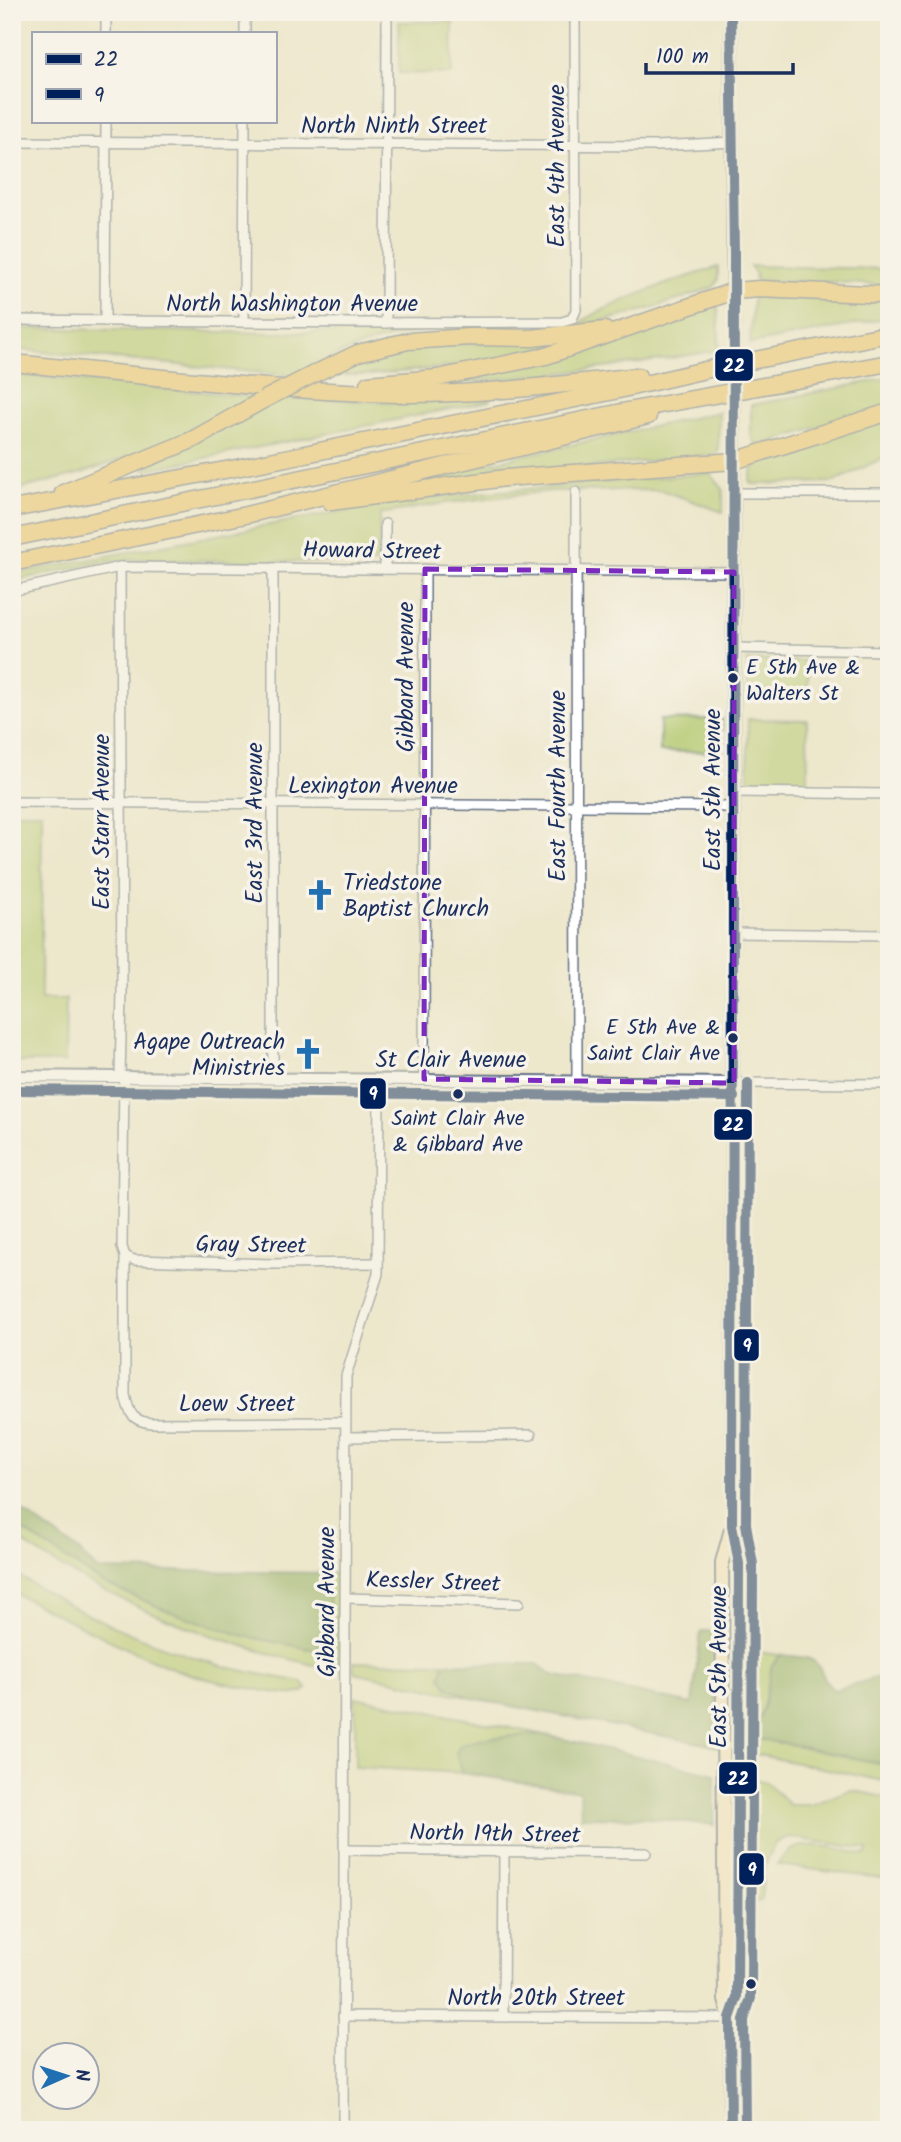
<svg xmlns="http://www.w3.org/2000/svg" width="901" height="2142" font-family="Kalam,sans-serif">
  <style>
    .green { fill: #b1c86c; stroke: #667c65; stroke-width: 2 }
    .forest { fill: #8cac60; stroke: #546e5f; stroke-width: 2 }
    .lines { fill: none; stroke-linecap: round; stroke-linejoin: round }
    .minor-casing { stroke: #646f84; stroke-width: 12 }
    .tertiary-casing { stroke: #646f84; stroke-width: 14 }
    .secondary-casing { stroke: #646f84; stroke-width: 16 }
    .motorway-casing { stroke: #646f84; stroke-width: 19 }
    .minor { stroke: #fff; stroke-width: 9 }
    .tertiary { stroke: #fff; stroke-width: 10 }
    .secondary { stroke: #f9e7c3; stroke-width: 12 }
    .motorway { stroke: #efc469; stroke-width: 16 }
    .secondary-bridge-casing { stroke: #646f84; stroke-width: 16; stroke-linecap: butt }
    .motorway-bridge-casing { stroke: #646f84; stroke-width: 19; stroke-linecap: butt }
    .secondary-bridge { stroke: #f9e7c3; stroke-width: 12 }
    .motorway-bridge { stroke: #efc469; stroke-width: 16 }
    .bus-1-casing { stroke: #f7f3e8; stroke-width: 16 }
    .bus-2-casing { stroke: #f7f3e8; stroke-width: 16 }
    .bus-1 { stroke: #00205b; stroke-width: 10 }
    .bus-2 { stroke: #00205b; stroke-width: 10 }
    .marked { fill: none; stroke: #7b2cbf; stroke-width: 5; stroke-dasharray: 14 9; stroke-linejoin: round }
    .bus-dot { fill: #1b2f5e; stroke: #f7f3e8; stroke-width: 2.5 }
    .labels { text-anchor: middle; stroke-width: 7; stroke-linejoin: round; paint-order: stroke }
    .bus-label { font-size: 21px; fill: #1b2f5e; stroke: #f7f3e8; text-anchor: start }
    .street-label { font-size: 23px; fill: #1b2f5e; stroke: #f7f3e8 }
    .poi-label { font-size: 23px; fill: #1b2f5e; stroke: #f7f3e8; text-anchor: start }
    .line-badge { stroke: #f7f3e8; stroke-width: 2.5 }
    .badge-label { font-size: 19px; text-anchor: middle; font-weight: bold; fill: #fff }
  </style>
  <rect width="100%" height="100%" fill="#f7f3e8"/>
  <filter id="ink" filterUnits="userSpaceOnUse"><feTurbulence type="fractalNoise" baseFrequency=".0143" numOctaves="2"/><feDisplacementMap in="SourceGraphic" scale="14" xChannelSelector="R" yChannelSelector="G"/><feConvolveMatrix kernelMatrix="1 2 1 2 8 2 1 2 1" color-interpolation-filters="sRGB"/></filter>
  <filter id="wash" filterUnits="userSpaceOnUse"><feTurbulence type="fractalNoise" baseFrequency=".00686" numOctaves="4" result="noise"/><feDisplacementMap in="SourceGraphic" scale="28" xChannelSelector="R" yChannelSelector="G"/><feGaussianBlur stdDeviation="1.57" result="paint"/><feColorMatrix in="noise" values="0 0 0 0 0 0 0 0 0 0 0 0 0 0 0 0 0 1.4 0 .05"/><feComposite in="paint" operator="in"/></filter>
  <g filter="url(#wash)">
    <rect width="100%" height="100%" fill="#ede7cc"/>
    <g class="green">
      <polygon points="399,22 453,22 452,74 399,73"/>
      <polygon points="750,266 889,269 889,286 837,282 758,281 754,278 756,274"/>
      <path d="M718 267V280L714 287C667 304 622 319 573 326 619 299 667 283 718 267Z"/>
      <polygon points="753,297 889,300 889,318 750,344"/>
      <path d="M716 305 718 306 719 350C637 365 555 375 472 381L470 379Z"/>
      <path d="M12 328 275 333 421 330C376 340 336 352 296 376L12 349Z"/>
      <path d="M559 341 560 345 472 365 367 375H326C398 339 480 343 559 341Z"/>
      <polygon points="12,374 255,397 163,445 82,473 12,491"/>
      <polygon points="889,378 889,406 757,446 751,436 751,405"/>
      <polygon points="282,397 386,402 490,399 490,401 145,470 143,467"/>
      <polygon points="719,412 718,452 713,455 381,487"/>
      <polygon points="889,418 889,455 834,482 752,484 750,480 754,466 761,458"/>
      <path d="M710 473 723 489V512L661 490 551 491 445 503 380 514 378 563 167 560C115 555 63 571 12 581V574L401 500Z"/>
      <polygon points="747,660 808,661 808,691 747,691"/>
      <polygon points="722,719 722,751 660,752 660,720"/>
      <polygon points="748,719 807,720 808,783 754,783 748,778"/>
      <polygon points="12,812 42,812 41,999 66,999 65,1062 12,1062"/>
      <path d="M12 1523 103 1583 330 1629 327 1573H340L339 1671C222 1645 110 1605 12 1535Z"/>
      <path d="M12 1572C77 1613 149 1645 223 1666 249 1673 276 1677 302 1682L307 1689C298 1698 278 1693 266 1691 231 1685 195 1678 162 1664 111 1643 62 1616 12 1592Z"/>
      <polygon points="748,1651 781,1655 772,1665 762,1713 751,1735 755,1738 889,1765 889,1782 715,1746 715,1729 750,1734"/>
      <polygon points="353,1662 445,1663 441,1676 448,1687 472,1698 354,1672"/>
      <polygon points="355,1697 541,1734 479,1739 461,1744 456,1753 462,1773 355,1767"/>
      <path d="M748 1777 766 1782 790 1805H811L850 1790 889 1798V1879L777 1865C781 1860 787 1851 793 1849 813 1840 845 1851 866 1855L868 1849 788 1837 775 1843 764 1867 761 1901 747 1902Z"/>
    </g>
    <g class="forest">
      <path d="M12 1504 79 1551 97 1570 327 1573C328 1597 337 1634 315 1650L244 1636 168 1611 103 1583 12 1523Z"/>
      <polygon points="701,1631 717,1631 715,1746 472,1698 448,1687 441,1676 445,1663 537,1664 553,1675 692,1704"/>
      <path d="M781 1655C790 1656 801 1656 810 1659 823 1664 821 1681 834 1690L879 1677 889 1676V1765L755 1738 750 1735 762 1713 772 1665Z"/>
      <polygon points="541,1734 715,1774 714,1825 647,1818 581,1817 580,1791 462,1773 456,1753 461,1744 479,1739"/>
    </g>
  </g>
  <g filter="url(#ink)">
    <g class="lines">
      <defs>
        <g id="minor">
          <polyline points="106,33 106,12"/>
          <polyline points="245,33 245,12"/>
          <polyline points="12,142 657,146 734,142"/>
          <polyline points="889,182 889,251"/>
          <polyline points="12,320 357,323 562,322 572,319 576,310 575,12"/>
          <polyline points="105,321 106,121"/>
          <polyline points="244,322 245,121"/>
          <polyline points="386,323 387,12"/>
          <polyline points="576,492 577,1080"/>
          <polyline points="734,493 889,493"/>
          <polyline points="385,524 385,569"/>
          <polyline points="12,591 120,567 734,572"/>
          <polyline points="733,648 889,651"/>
          <polyline points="734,792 889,794"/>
          <polyline points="12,802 734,807"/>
          <polyline points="734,933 889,935"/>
          <polyline points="120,1077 122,994 120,567"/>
          <path d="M124 1077 122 1247 125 1256V1395C129 1413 132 1421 151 1423L346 1422"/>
          <polyline points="273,1078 273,568"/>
          <polyline points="424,1079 425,569"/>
          <polyline points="734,1083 889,1084"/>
          <polyline points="125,1256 134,1260 272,1264 378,1263"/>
          <polyline points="346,1437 531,1435"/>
          <polyline points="346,1598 519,1603"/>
          <polyline points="344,1850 646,1853"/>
          <polyline points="343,2016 730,2018"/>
          <polyline points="503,2016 504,1852"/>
          <polyline points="343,2130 346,1376 378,1274 379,1079"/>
        </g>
        <polyline id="tertiary" points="12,1076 734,1083"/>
        <g id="secondary">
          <polyline points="731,12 734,316"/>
          <polyline points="730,2018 737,1998 739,1564 732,1525 734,409"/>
          <polyline points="731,2130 730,2018 725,2000 722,1562 731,1529"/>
        </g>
        <g id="motorway">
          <path d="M12 363C141 375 270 391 399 394 479 395 559 385 638 376"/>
          <polyline points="314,374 358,353 408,341 470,337 532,338 605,330"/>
          <polyline points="368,384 437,378 546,356 734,291 760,289 889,295"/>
          <polyline points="63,493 192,440 263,400"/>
          <polyline points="331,502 505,478 734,461 889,412"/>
          <polyline points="12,509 236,468 610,392 714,368 889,334"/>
          <polyline points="12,538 627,411 889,363"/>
          <polyline points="12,563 246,515 648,416"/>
        </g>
      </defs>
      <use href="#minor" class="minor-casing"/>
      <use href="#tertiary" class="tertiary-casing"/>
      <use href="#secondary" class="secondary-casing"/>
      <use href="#motorway" class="motorway-casing"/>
      <use href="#minor" class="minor"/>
      <use href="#tertiary" class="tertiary"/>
      <use href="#secondary" class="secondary"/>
      <use href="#motorway" class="motorway"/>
      <defs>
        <polyline id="secondary-bridge" points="734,409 734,316"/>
        <polyline id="motorway-bridge" points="263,400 314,374"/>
      </defs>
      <use href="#secondary-bridge" class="secondary-bridge-casing"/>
      <use href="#motorway-bridge" class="motorway-bridge-casing"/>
      <use href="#secondary-bridge" class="secondary-bridge"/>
      <use href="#motorway-bridge" class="motorway-bridge"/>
      <defs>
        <polyline id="bus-1" points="731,2130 730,2018 737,1998 739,1564 732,1525 734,255 731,12"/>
        <g id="bus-2">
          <polyline points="12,1090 734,1097"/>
          <polyline points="745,2130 744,2020 751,1998 753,1564 746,1524 748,1083"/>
        </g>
      </defs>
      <use href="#bus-1" class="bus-1-casing"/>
      <use href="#bus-2" class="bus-2-casing"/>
      <use href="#bus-1" class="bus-1"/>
      <use href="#bus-2" class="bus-2"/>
    </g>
  </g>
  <path d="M0 0H901V2142H0ZM425 569 734 572V1083L424 1079Z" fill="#ede7cc" fill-opacity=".55" fill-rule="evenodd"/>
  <path class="marked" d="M425 569 734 572V1083L424 1079Z"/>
  <defs>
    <symbol id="church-bare" viewBox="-9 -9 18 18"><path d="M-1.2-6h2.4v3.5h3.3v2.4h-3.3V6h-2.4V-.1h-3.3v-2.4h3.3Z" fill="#1f6fb2" stroke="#f7f3e8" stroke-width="2.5" paint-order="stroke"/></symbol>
  </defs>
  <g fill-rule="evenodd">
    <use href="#church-bare" x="298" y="873" width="44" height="44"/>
    <use href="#church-bare" x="286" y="1032" width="44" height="44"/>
  </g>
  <g class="bus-dot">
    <circle cx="733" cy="678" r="6"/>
    <circle cx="733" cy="1038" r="6"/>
    <circle cx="458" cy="1094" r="6"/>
    <circle cx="751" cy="1984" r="6"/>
  </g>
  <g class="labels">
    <g class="bus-label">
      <text x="746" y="674">E 5th Ave &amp;<tspan x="746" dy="26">Walters St</tspan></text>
      <text x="720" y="1034" text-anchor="end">E 5th Ave &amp;<tspan x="720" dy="26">Saint Clair Ave</tspan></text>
      <text x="458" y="1125" text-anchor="middle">Saint Clair Ave<tspan x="458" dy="26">&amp; Gibbard Ave</tspan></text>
    </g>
    <g class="street-label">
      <text x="394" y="133">North Ninth Street</text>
      <text transform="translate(556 166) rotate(-90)" y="8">East 4th Avenue</text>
      <text x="292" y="311">North Washington Avenue</text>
      <text transform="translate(372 550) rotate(1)" y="8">Howard Street</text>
      <text transform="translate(405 677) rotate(-90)" y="8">Gibbard Avenue</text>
      <text x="373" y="793">Lexington Avenue</text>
      <text transform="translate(557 786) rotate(-90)" y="8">East Fourth Avenue</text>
      <text transform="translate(712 790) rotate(-90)" y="8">East 5th Avenue</text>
      <text transform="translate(101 822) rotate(-90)" y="8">East Starr Avenue</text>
      <text transform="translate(254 823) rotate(-90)" y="8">East 3rd Avenue</text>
      <text x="451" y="1067">St Clair Avenue</text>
      <text transform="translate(251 1244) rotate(1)" y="8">Gray Street</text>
      <text x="237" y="1411">Loew Street</text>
      <text transform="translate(433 1581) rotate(2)" y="8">Kessler Street</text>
      <text transform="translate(326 1602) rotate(-90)" y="8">Gibbard Avenue</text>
      <text transform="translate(718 1667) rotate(-90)" y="8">East 5th Avenue</text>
      <text transform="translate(495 1833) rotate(1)" y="8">North 19th Street</text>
      <text x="536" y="2005">North 20th Street</text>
    </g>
    <g class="poi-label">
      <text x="343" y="890">Triedstone<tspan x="343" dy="26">Baptist Church</tspan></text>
      <text x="285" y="1049" text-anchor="end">Agape Outreach<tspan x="285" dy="26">Ministries</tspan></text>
    </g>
  </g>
  <g class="line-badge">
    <rect x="714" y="348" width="40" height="34" rx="7" fill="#00205b"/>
    <rect x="359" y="1077" width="28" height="33" rx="7" fill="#00205b"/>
    <rect x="713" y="1108" width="40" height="33" rx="7" fill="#00205b"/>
    <rect x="733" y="1328" width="27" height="34" rx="7" fill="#00205b"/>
    <rect x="718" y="1761" width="40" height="34" rx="7" fill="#00205b"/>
    <rect x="738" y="1852" width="27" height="34" rx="7" fill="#00205b"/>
  </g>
  <g class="badge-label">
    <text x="734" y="372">22</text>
    <text x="373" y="1100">9</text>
    <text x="733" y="1131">22</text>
    <text x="747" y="1352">9</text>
    <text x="738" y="1785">22</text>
    <text x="752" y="1876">9</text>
  </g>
  <rect width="901" height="2142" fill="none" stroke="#f7f3e8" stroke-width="42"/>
  <rect x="32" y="32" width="245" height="91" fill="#f7f3e8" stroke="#9fa5b1" stroke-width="2"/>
  <rect x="46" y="54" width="35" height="10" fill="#00205b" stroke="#9fa5b1" stroke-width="2"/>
  <text x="94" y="66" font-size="21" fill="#1b2f5e">22</text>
  <rect x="46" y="89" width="35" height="10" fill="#00205b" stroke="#9fa5b1" stroke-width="2"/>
  <text x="94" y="102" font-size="21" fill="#1b2f5e">9</text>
  <g transform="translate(66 2076) rotate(87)"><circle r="33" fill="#f7f3e8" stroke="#9fa5b1" stroke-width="2"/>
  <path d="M0-5L12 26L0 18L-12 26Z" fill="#1f6fb2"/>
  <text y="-10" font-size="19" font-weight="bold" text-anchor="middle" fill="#1b2f5e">N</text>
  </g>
  <path d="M646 63v10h147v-10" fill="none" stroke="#1b2f5e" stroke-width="3.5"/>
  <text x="656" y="63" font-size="21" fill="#1b2f5e" stroke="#f7f3e8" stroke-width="5" paint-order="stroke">100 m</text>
</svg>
